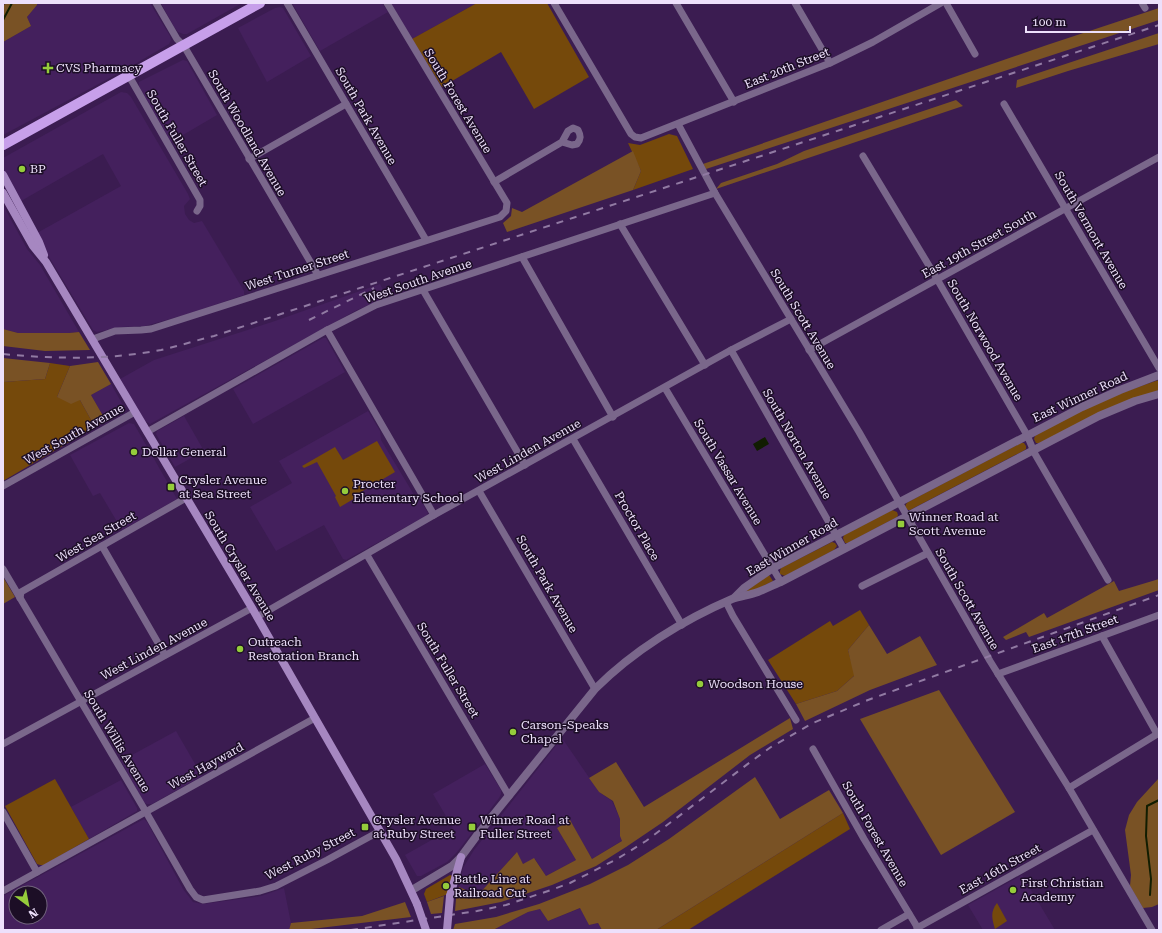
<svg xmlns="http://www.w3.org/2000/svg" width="1162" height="933" font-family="'Roboto Serif',serif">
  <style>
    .built { fill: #44205d; fill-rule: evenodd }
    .green { fill: #75490b }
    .forest { fill: #795225 }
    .water { fill: #111d01 }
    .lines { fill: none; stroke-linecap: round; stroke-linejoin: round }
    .stream { stroke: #111d01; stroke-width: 2 }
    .minor { stroke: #7a678b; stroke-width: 7 }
    .tertiary { stroke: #7a678b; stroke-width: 8 }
    .secondary { stroke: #a687c1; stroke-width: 8 }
    .primary { stroke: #c79fea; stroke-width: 10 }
    .rail { stroke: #917aa3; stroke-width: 2; stroke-dasharray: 7 7; stroke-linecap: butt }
    .secondary-bridge { stroke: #a687c1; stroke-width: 8 }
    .poi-dot { fill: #95cc3b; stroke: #1c0e26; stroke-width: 1.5 }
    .labels { text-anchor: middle; stroke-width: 3; stroke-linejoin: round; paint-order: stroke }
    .poi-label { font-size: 12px; fill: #ede0fb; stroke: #1c0e26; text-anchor: start }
    .street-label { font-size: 12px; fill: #ede0fb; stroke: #1c0e26 }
  </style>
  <rect width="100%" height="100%" fill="#3b1c51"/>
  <g class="built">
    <polygon points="37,3 150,3 170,36 171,40 169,44 123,71 3,135 3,42 31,26 27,17 37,5"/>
    <polygon points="161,3 242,3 187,34 183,34 178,32 174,27"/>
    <polygon points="292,3 382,3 388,12 320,51"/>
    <polygon points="390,3 477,3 412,39"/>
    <polygon points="280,7 283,8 311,56 267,82 238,28 275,8"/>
    <polygon points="183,60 187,61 217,115 171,142 139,87 139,82"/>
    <polygon points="121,92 127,93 131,97 188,194 190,199 184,206 185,214 189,220 194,223 202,221 244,291 244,295 188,314 145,326 122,327 97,332 93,330 46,252 37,233 121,186 103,154 21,201 3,172 3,158"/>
    <polygon points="3,205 27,249 40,265 79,332 69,333 18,333 3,329"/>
    <polygon points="380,284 387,298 357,310 150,424 145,421 120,379 154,360 272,322"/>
    <polygon points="323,338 326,338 345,372 253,424 233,389"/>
    <polygon points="111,384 124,407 123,412 106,421 91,395"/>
    <polygon points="368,411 380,431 381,440 416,498 421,501 428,513 426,516 346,560 343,559 324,525 276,551 250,507 292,483 279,461"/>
    <polygon points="184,416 204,451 175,467 156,434 157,431"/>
    <polygon points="129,423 134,424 177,499 122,530 100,493 93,496 70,455"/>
    <polygon points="176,731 202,776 152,804 147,804 143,802 121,761"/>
    <polygon points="562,738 599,792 612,801 620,819 620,835 623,840 592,859 569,820 557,828 576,860 546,876 535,859 523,864 516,853 478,895 459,887 463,868 474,850"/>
    <polygon points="485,764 501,790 501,794 499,798 457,852 447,862 421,876 417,876 405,855 453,828 433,794"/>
    <polygon points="121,780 137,808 137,811 89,839 71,807"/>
    <path d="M144 819 147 822 183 889 193 902 203 904 261 896 284 888 291 923 289 930H3V896ZM16 893H40V917H16Z"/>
    <polygon points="1022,875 1055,930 983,930 968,905"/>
    <polygon points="581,908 589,925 598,923 602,930 484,930 483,929 493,930 528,912 540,909 548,921"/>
  </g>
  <g class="green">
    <polygon points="477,3 547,3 589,77 534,109 501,52 442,87 412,39"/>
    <polygon points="669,134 677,136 693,169 633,190 641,171 628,143 640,145"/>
    <polygon points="50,363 70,366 57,397 80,400 95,427 3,481 3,382 45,379"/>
    <path d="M1159 380V390L1039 443H1036L1034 439 1035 436C1071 413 1118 393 1159 380Z"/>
    <polygon points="377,441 395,472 361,492 362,494 340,507 335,497 336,496 317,462 304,468 302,466 335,447 343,460"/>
    <polygon points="1021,443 1024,443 1026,446 1026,449 1023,451 910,510 908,510 905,507 906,504 908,502"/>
    <polygon points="892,510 897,512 898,515 897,517 848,543 845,543 843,538 844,535"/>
    <polygon points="832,542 835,543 837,546 834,550 785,576 780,574 780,571 781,568"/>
    <polygon points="769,575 773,581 755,590 743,593"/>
    <polygon points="860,610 869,625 848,650 855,675 837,691 796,704 768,660 830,621 833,626"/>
    <polygon points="55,779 89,839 44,865 40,865 37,864 5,806"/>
    <polygon points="843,813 850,829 688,930 656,930"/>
    <polygon points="450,875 452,876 448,894 427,902 424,894 426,889"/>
    <path d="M997 903 1007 921 995 929C992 919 990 912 997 903Z"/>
  </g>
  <g class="forest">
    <polygon points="6,3 37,3 37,5 27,17 31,26 3,42 3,6"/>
    <polygon points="1159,8 1159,20 706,169 703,164 1047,45"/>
    <polygon points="1159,33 1159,44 1068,71 1016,88 1017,80"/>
    <polygon points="956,100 963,106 716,189 721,183 777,164 804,151"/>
    <polygon points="633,151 641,171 633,190 507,232 503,223 511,216 512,208 522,212"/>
    <polygon points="3,329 18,333 69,333 79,332 90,350 45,351 3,346"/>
    <polygon points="3,358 50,363 45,379 3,382"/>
    <polygon points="98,362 111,384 91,395 106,421 95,427 80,400 71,404 57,397 70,366"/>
    <polygon points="3,577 15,597 3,604"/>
    <polygon points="1159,579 1159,590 1029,637 1026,632 1006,640 1003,637 1044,613 1047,618 1114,581 1119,591"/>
    <polygon points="869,625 887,654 920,636 937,665 870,690 805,721 796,704 837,691 854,676 848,650"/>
    <polygon points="939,690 1015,812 941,855 860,719"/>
    <polygon points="790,718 793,729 750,755 663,822 626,847 596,866 552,885 501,902 455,911 456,899 459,887 478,895 517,852 523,864 534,858 546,876 576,860 557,828 570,820 592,859 622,841 620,836 620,819 613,801 599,792 589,778 616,762 644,807"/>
    <polygon points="755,777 780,819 829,790 843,813 656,930 602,930 598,923 589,925 580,908 548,921 540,909 528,912 493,930 483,929 484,930 453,930 455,924 496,917 539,904 590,884 628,865 669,839"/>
    <polygon points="1159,778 1159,904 1152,907 1143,908 1130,886 1131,875 1125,830 1129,815 1137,802"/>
    <polygon points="444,896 442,913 431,914 427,902"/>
    <polygon points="405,902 411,917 303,930 289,930 291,923 362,916"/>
  </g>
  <polygon class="water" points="765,437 769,444 757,451 753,444"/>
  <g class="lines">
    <g class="stream">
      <polyline points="3,20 12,3"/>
      <polyline points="1150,895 1151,879 1146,836 1147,806 1159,800"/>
    </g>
    <g class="minor">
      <polyline points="156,3 177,39 184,46 318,275"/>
      <polyline points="287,3 426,240"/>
      <polyline points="554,3 631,134 635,137 641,138 830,63 873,42 941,3"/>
      <polyline points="676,3 734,102"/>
      <polyline points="795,3 830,63"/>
      <polyline points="946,3 975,54"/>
      <polyline points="1142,3 1145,8"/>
      <polyline points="129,76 200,200 200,206 197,211"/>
      <polyline points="1004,104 1159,368"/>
      <polyline points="678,124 715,193 859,432 990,661 1069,788 1152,930"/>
      <polyline points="863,156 937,279 1027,435 1035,454 1108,580"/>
      <polyline points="249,159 346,104"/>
      <path d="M494 182 562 142 572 145 577 144C581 139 581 136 578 130L573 128 568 131 562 142"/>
      <polyline points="620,224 705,365"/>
      <polyline points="522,257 613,417"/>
      <polyline points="423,290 525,465"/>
      <polyline points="327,330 434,515"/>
      <polyline points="93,339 115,331 141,330 151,329 500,217 506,211 507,203 387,3"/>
      <polyline points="731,350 844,549"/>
      <polyline points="809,350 1159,157"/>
      <polyline points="665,388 781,582"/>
      <polyline points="147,432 327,330 376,305 715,193"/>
      <polyline points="573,439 682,625"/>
      <polyline points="3,486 135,412"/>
      <polyline points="479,491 595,689"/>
      <polyline points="102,546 165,655"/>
      <polyline points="367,555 509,796"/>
      <polyline points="3,569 146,812 190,889 196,897 203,900 260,891 276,886 327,860 380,831"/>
      <polyline points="862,586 928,553"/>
      <polyline points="20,598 21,592 186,498"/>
      <polyline points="726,602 733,616 796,720"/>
      <polyline points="257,617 434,515 731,350 791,319"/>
      <polyline points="1102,636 1157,734"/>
      <polyline points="998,674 1159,615"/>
      <polyline points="3,744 252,608"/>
      <polyline points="813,749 864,839 919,930"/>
      <polyline points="1069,788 1159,733"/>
      <polyline points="3,812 37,872"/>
      <polyline points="3,891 315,718"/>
      <polyline points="917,928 1093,830"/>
      <polyline points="881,930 909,914"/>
    </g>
    <g class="tertiary">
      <polyline points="734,598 744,588 773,568 1082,407 1120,390 1159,375"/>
      <path d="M412 890 452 866 461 857 478 834 595 689C633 651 683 620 732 599 740 596 750 595 758 592 766 589 773 585 781 582L1099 416 1135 401 1159 394"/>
    </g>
    <g class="secondary">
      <polyline points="3,175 39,242 44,255"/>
      <polyline points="3,193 33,246 46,262 252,608 315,718 396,859 417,904"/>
      <polyline points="450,896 461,857"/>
    </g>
    <polyline class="primary" points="3,145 260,3"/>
    <g class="rail">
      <polyline points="309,320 374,288"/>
      <path d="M3 354C56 359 109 360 161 350 179 346 197 340 214 336L1159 25"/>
      <polyline points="351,930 477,911 506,905 551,890 570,883 617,859 646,841 753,760 771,747 813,723 868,700 1159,595"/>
    </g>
    <g class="secondary-bridge">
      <polyline points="417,904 426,930"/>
      <polyline points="447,930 450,896"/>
    </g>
  </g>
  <g class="poi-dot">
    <path d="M46 62h4v4h4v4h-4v4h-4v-4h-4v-4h4z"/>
    <circle cx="22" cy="169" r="4"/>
    <circle cx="134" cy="452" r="4"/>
    <rect x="167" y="483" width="8" height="8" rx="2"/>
    <circle cx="345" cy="491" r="4"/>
    <rect x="897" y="520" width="8" height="8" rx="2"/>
    <circle cx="240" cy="649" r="4"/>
    <circle cx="700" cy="684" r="4"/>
    <circle cx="513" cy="732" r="4"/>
    <rect x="361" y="823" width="8" height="8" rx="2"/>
    <rect x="468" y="823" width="8" height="8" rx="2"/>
    <circle cx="446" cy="886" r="4"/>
    <circle cx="1013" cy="890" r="4"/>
  </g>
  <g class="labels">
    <g class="poi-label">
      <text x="56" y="72">CVS Pharmacy</text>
      <text x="30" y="173">BP</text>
      <text x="142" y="456">Dollar General</text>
      <text x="179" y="484">Crysler Avenue<tspan x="179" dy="14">at Sea Street</tspan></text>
      <text x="353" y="488">Procter<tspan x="353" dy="14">Elementary School</tspan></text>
      <text x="909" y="521">Winner Road at<tspan x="909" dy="14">Scott Avenue</tspan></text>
      <text x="248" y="646">Outreach<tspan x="248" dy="14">Restoration Branch</tspan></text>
      <text x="708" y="688">Woodson House</text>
      <text x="521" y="729">Carson-Speaks<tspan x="521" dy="14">Chapel</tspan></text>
      <text x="373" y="824">Crysler Avenue<tspan x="373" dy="14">at Ruby Street</tspan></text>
      <text x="480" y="824">Winner Road at<tspan x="480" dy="14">Fuller Street</tspan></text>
      <text x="454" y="883">Battle Line at<tspan x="454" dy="14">Railroad Cut</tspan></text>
      <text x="1021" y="887">First Christian<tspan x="1021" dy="14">Academy</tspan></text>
    </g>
    <g class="street-label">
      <text transform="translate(787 68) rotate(-22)" y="4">East 20th Street</text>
      <text transform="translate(458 101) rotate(59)" y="4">South Forest Avenue</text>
      <text transform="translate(366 116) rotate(60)" y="4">South Park Avenue</text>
      <text transform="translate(247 133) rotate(60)" y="4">South Woodland Avenue</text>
      <text transform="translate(177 138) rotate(60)" y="4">South Fuller Street</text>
      <text transform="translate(1091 230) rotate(60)" y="4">South Vermont Avenue</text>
      <text transform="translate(979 244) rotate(-29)" y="4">East 19th Street South</text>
      <text transform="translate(297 270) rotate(-18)" y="4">West Turner Street</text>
      <text transform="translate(418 281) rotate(-19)" y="4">West South Avenue</text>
      <text transform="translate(803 319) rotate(59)" y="4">South Scott Avenue</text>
      <text transform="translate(985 340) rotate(60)" y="4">South Norwood Avenue</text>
      <text transform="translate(1080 397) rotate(-25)" y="4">East Winner Road</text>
      <text transform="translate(74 434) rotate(-29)" y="4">West South Avenue</text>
      <text transform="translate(797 444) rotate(60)" y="4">South Norton Avenue</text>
      <text transform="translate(528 451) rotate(-29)" y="4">West Linden Avenue</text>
      <text transform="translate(728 472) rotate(59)" y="4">South Vassar Avenue</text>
      <text transform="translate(637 526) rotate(60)" y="4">Proctor Place</text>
      <text transform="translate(96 537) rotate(-30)" y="4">West Sea Street</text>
      <text transform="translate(792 547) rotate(-30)" y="4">East Winner Road</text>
      <text transform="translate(240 566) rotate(59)" y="4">South Crysler Avenue</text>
      <text transform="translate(547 584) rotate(60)" y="4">South Park Avenue</text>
      <text transform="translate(967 599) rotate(60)" y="4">South Scott Avenue</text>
      <text transform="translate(1075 634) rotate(-20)" y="4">East 17th Street</text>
      <text transform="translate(154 649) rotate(-28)" y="4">West Linden Avenue</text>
      <text transform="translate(448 670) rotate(59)" y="4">South Fuller Street</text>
      <text transform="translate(117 741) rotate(59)" y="4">South Willis Avenue</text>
      <text transform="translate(206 766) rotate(-29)" y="4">West Hayward</text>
      <text transform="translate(875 834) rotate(60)" y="4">South Forest Avenue</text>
      <text transform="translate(310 854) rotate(-27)" y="4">West Ruby Street</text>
      <text transform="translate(1000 869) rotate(-29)" y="4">East 16th Street</text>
    </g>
  </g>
  <rect width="1162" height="933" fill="none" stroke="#ede0fb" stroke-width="8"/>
  <g transform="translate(28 905) rotate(148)"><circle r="19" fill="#1c0e26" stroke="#70627b"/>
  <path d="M0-3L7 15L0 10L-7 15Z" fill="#95cc3b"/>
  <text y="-6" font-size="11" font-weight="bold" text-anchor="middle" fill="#ede0fb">N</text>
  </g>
  <path d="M1026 26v6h104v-6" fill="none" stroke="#ede0fb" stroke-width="2"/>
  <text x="1032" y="26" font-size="12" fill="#ede0fb" stroke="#1c0e26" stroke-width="3" paint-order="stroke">100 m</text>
</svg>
